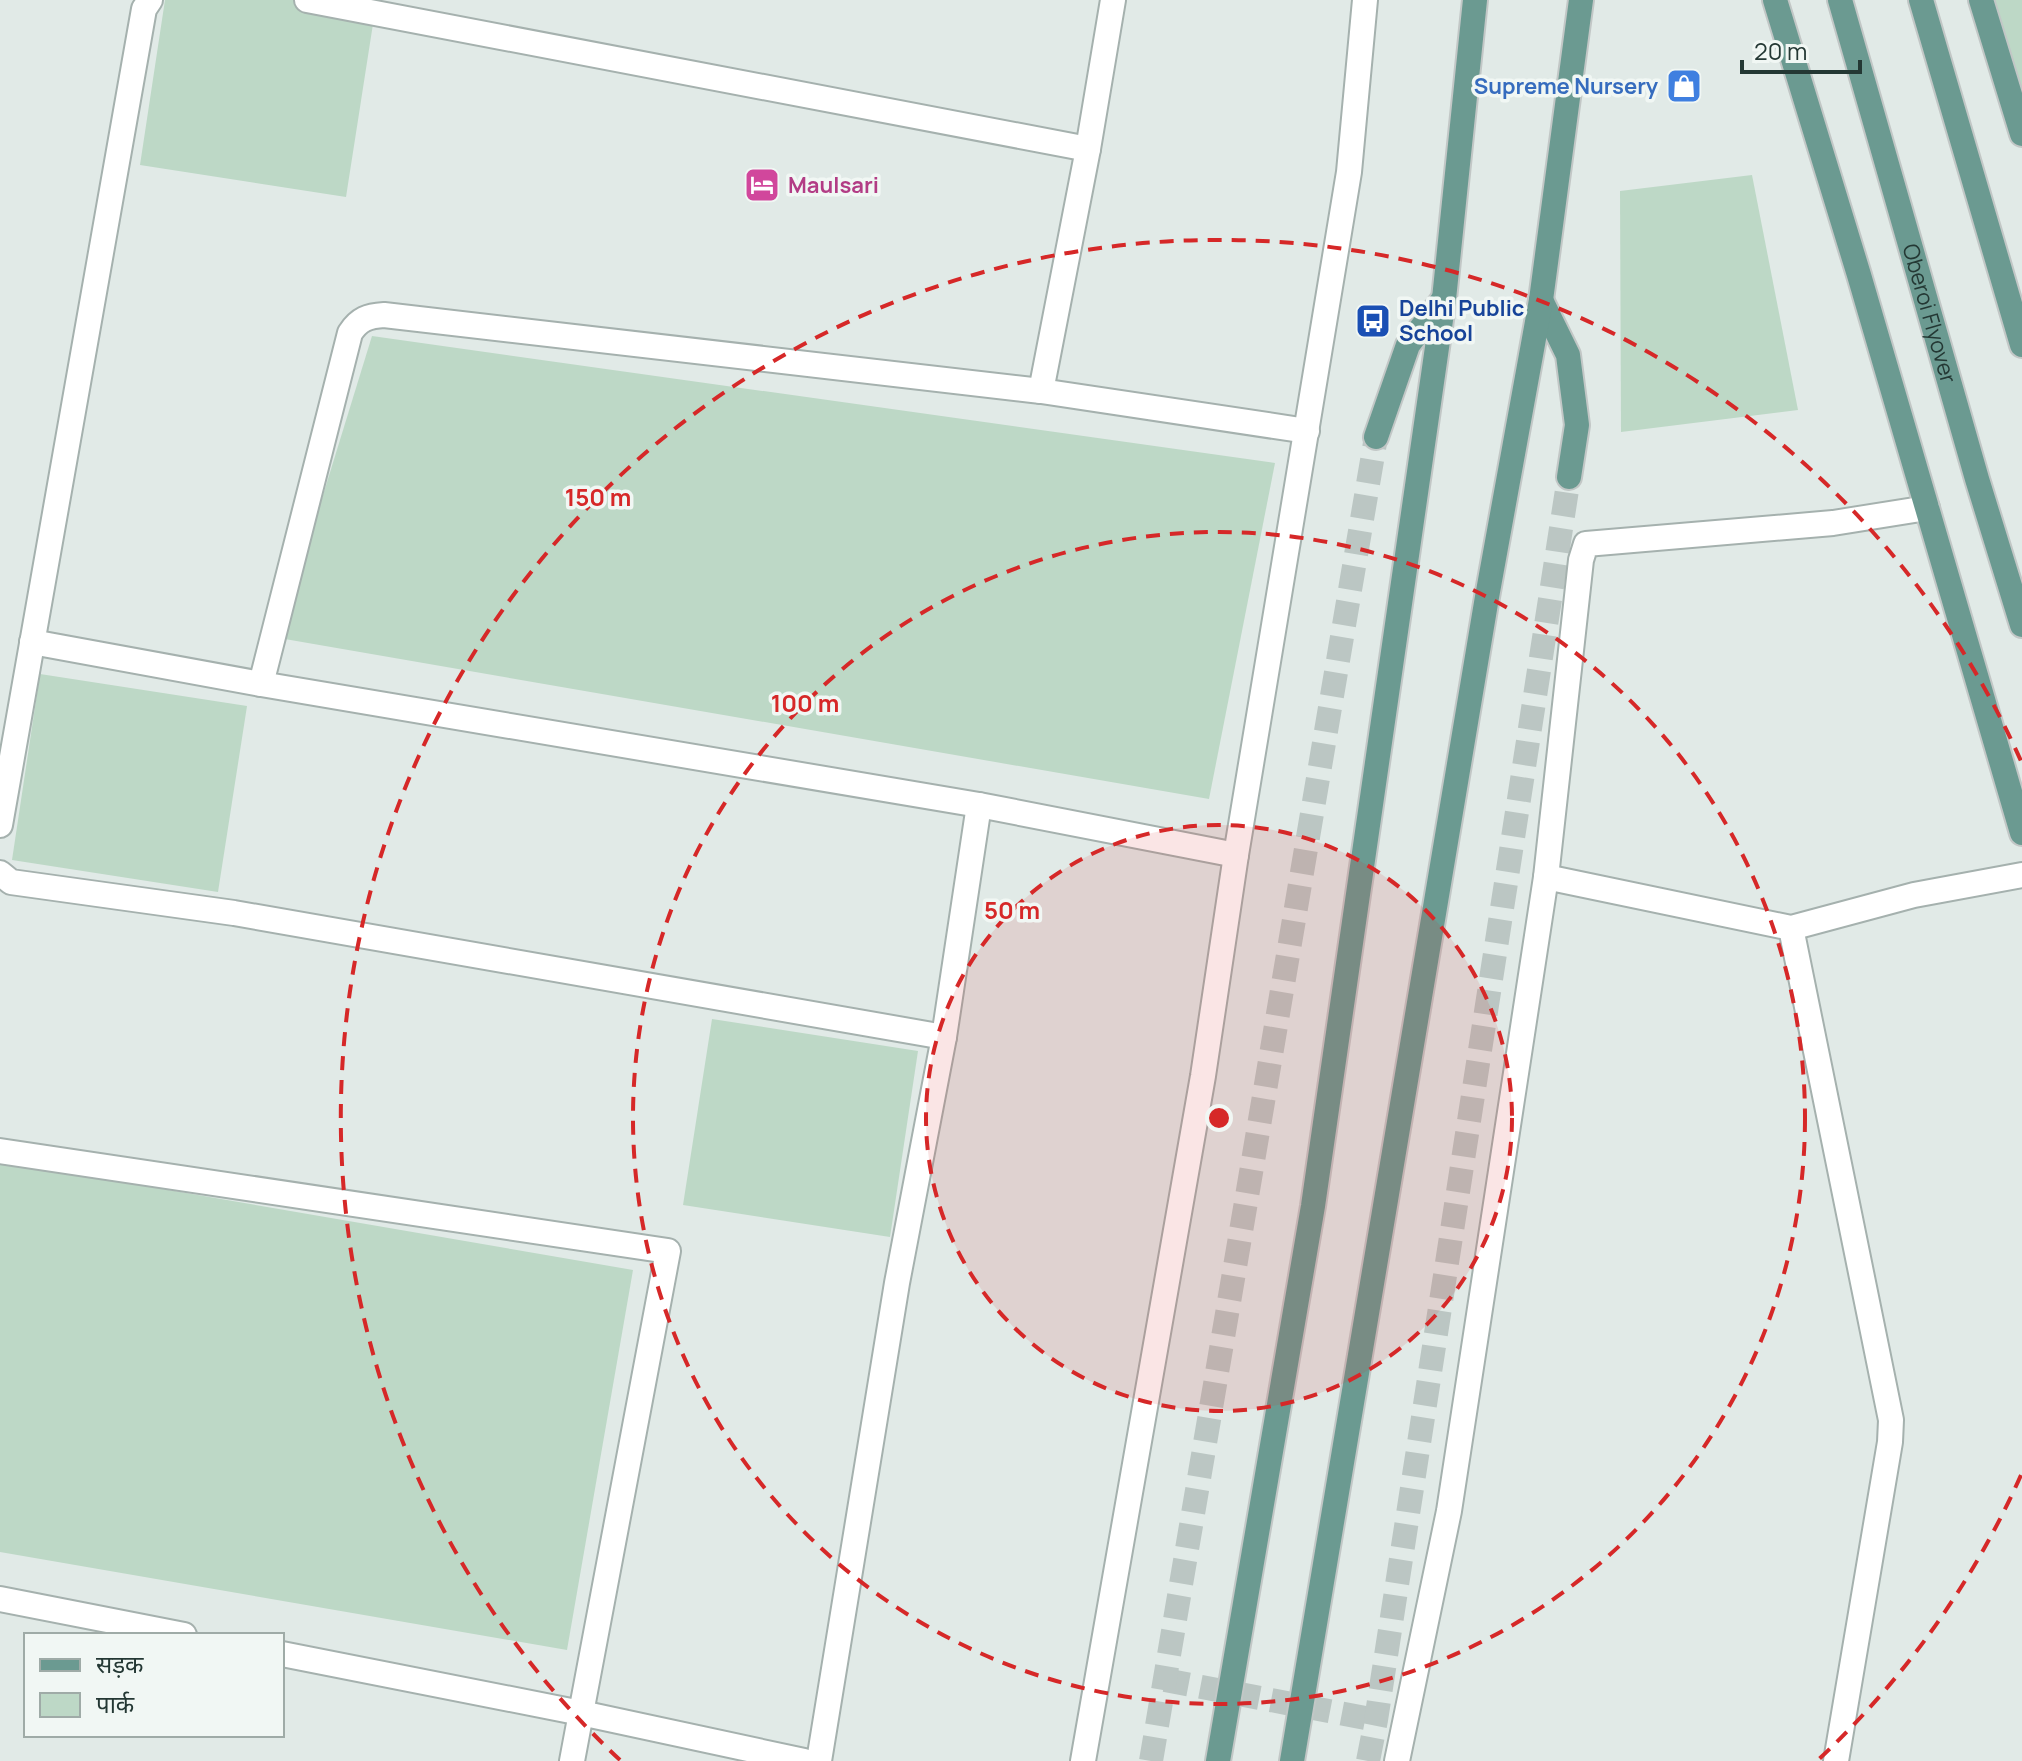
<svg xmlns="http://www.w3.org/2000/svg" width="2022" height="1761" font-family="Manrope,'Noto Sans Devanagari',sans-serif">
  <style>
    .green { fill: #bdd8c6 }
    .lines { fill: none; stroke-linecap: round; stroke-linejoin: round }
    .major-tunnel { stroke: #bbc6c3; stroke-width: 24; stroke-dasharray: 24 12; stroke-linecap: butt }
    .minor-casing { stroke: #a5b1ae; stroke-width: 28 }
    .major-casing { stroke: #c2c7c6; stroke-width: 28 }
    .minor { stroke: #fff; stroke-width: 24 }
    .major { stroke: #6b9a91; stroke-width: 24 }
    .ring { fill: none; stroke: #d62828; stroke-width: 4; stroke-dasharray: 14 10 }
    .labels { text-anchor: middle; stroke-width: 7; stroke-linejoin: round; paint-order: stroke }
    .shop-label { font-size: 22px; font-weight: bold; fill: #366cbe; stroke: #f1f7f4; text-anchor: end }
    .hotel-label { font-size: 22px; font-weight: bold; fill: #b23c85; stroke: #f1f7f4; text-anchor: start }
    .transit-label { font-size: 22px; font-weight: bold; fill: #164399; stroke: #f1f7f4; text-anchor: start }
    .street-label { font-size: 22px; fill: #243834; stroke: #f1f7f4 }
    .centre { fill: #d62828; stroke: #f1f7f4; stroke-width: 4 }
    .ring-label { font-size: 24px; text-anchor: middle; font-weight: bold; fill: #d62828; stroke: #f1f7f4; stroke-width: 7; stroke-linejoin: round; paint-order: stroke }
  </style>
  <rect width="100%" height="100%" fill="#e1eae7"/>
  <g class="green">
    <polygon points="165,0 302,0 375,11 346,197 140,165"/>
    <polygon points="1992,0 2022,0 2022,92"/>
    <polygon points="1752,175 1798,410 1621,432 1620,191"/>
    <polygon points="372,336 1275,463 1209,799 279,638"/>
    <polygon points="40,674 247,706 218,892 12,860"/>
    <polygon points="712,1019 918,1051 890,1237 683,1205"/>
    <polygon points="0,1161 633,1270 567,1650 0,1552"/>
  </g>
  <g class="lines">
    <g class="major-tunnel">
      <polyline points="1165,1680 1376,1720"/>
      <polyline points="1151,1761 1376,437"/>
      <polyline points="1368,1761 1376,1720 1569,477"/>
    </g>
    <defs>
      <g id="minor">
        <polyline points="307,0 1088,149"/>
        <polyline points="1041,391 1088,149 1113,0"/>
        <polyline points="32,642 261,684"/>
        <polyline points="0,825 144,9 150,0"/>
        <path d="M1236 855 979 805 261 684 350 333C359 319 368 316 384 315L1041 391 1307 431"/>
        <polyline points="0,873 11,882 234,913 944,1037"/>
        <polyline points="1546,877 1791,928 1914,895 2022,875"/>
        <polyline points="1791,928 1891,1420 1890,1442 1836,1761"/>
        <polyline points="0,1151 668,1251 581,1713 282,1654"/>
        <polyline points="0,1599 184,1635"/>
        <polyline points="572,1761 581,1713 804,1761"/>
        <polyline points="819,1761 897,1283 944,1037 979,805"/>
        <polyline points="1083,1761 1203,1076 1236,855 1349,172 1365,0"/>
        <polyline points="1397,1761 1449,1511 1546,877 1581,560 1586,544 1833,523 1927,508"/>
      </g>
      <g id="major">
        <polyline points="1775,0 1859,275 2022,833"/>
        <path id="s1" d="M1840 0 1977 479 2022 625"/>
        <polyline points="1921,0 2022,345"/>
        <polyline points="1981,0 2022,134"/>
        <polyline points="1541,300 1568,355 1577,425 1569,477"/>
        <polyline points="1376,437 1408,345 1442,301"/>
        <polyline points="1218,1761 1313,1206 1444,299 1475,0"/>
        <polyline points="1292,1761 1487,597 1541,300 1581,0"/>
      </g>
    </defs>
    <use href="#minor" class="minor-casing"/>
    <use href="#major" class="major-casing"/>
    <use href="#minor" class="minor"/>
    <use href="#major" class="major"/>
  </g>
  <circle cx="1219" cy="1118" r="293" fill="#d62828" fill-opacity=".12"/>
  <g class="ring">
    <circle cx="1219" cy="1118" r="293"/>
    <circle cx="1219" cy="1118" r="586"/>
    <path d="M2021 1475A878 878 0 0 1 1818 1760M620 1760A878 878 0 1 1 2021 761"/>
  </g>
  <defs>
    <symbol id="shop-square" viewBox="-11 -11 22 22"><rect x="-9" y="-9" width="18" height="18" rx="4" fill="#3f7fe0" stroke="#f1f7f4"/><path d="M-5-2.5h2.3a2.7 3.5 0 0 1 5.4 0H5L5.5 6h-11ZM-1.5-2.5h3a1.5 2.3 0 0 0-3 0Z" fill="#fff"/></symbol>
    <symbol id="hotel-square" viewBox="-11 -11 22 22"><rect x="-9" y="-9" width="18" height="18" rx="4" fill="#d1479c" stroke="#f1f7f4"/><path d="M-6-4.5h1.5V1H6V5H4.5V3h-9V5H-6ZM-4 0a1.8 1.8 0 1 1 3.6 0ZM.5 0V-2.5h3Q6-2.5 6 0Z" fill="#fff"/></symbol>
    <symbol id="bus-square" viewBox="-11 -11 22 22"><rect x="-9" y="-9" width="18" height="18" rx="4" fill="#1a4fb4" stroke="#f1f7f4"/><path d="M-5-6H5V4H4V6H2V4H-2V6H-4V4H-5ZM-3.5-4V0h7V-4ZM-3.5 1.2v1.5H-2V1.2ZM2 1.2v1.5H3.5V1.2Z" fill="#fff"/></symbol>
  </defs>
  <g fill-rule="evenodd">
    <use href="#shop-square" x="1664" y="66" width="40" height="40"/>
    <use href="#hotel-square" x="742" y="165" width="40" height="40"/>
    <use href="#bus-square" x="1353" y="301" width="40" height="40"/>
  </g>
  <g class="labels">
    <g class="shop-label">
      <text x="1658" y="94">Supreme Nursery</text>
    </g>
    <g class="hotel-label">
      <text x="788" y="193">Maulsari</text>
    </g>
    <g class="transit-label">
      <text x="1399" y="316">Delhi Public<tspan x="1399" dy="25">School</tspan></text>
    </g>
    <g class="street-label">
      <text dy="8" stroke="none"><textPath href="#s1" startOffset="326">Oberoi Flyover</textPath></text>
    </g>
  </g>
  <circle cx="1219" cy="1118" r="12" class="centre"/>
  <g class="ring-label">
    <text x="598" y="506">150 m</text>
    <text x="805" y="712">100 m</text>
    <text x="1012" y="919">50 m</text>
  </g>
  <rect x="24" y="1633" width="260" height="104" fill="#f1f7f4" stroke="#9faba7" stroke-width="2"/>
  <rect x="40" y="1659" width="40" height="12" fill="#6b9a91" stroke="#9faba7" stroke-width="2"/>
  <text x="96" y="1673" font-size="24" fill="#243834">सड़क</text>
  <rect x="40" y="1693" width="40" height="24" fill="#bdd8c6" stroke="#9faba7" stroke-width="2"/>
  <text x="96" y="1713" font-size="24" fill="#243834">पार्क</text>
  <path d="M1742 60v12h118v-12" fill="none" stroke="#243834" stroke-width="4"/>
  <text x="1754" y="60" font-size="24" fill="#243834" stroke="#f1f7f4" stroke-width="6" paint-order="stroke">20 m</text>
</svg>
